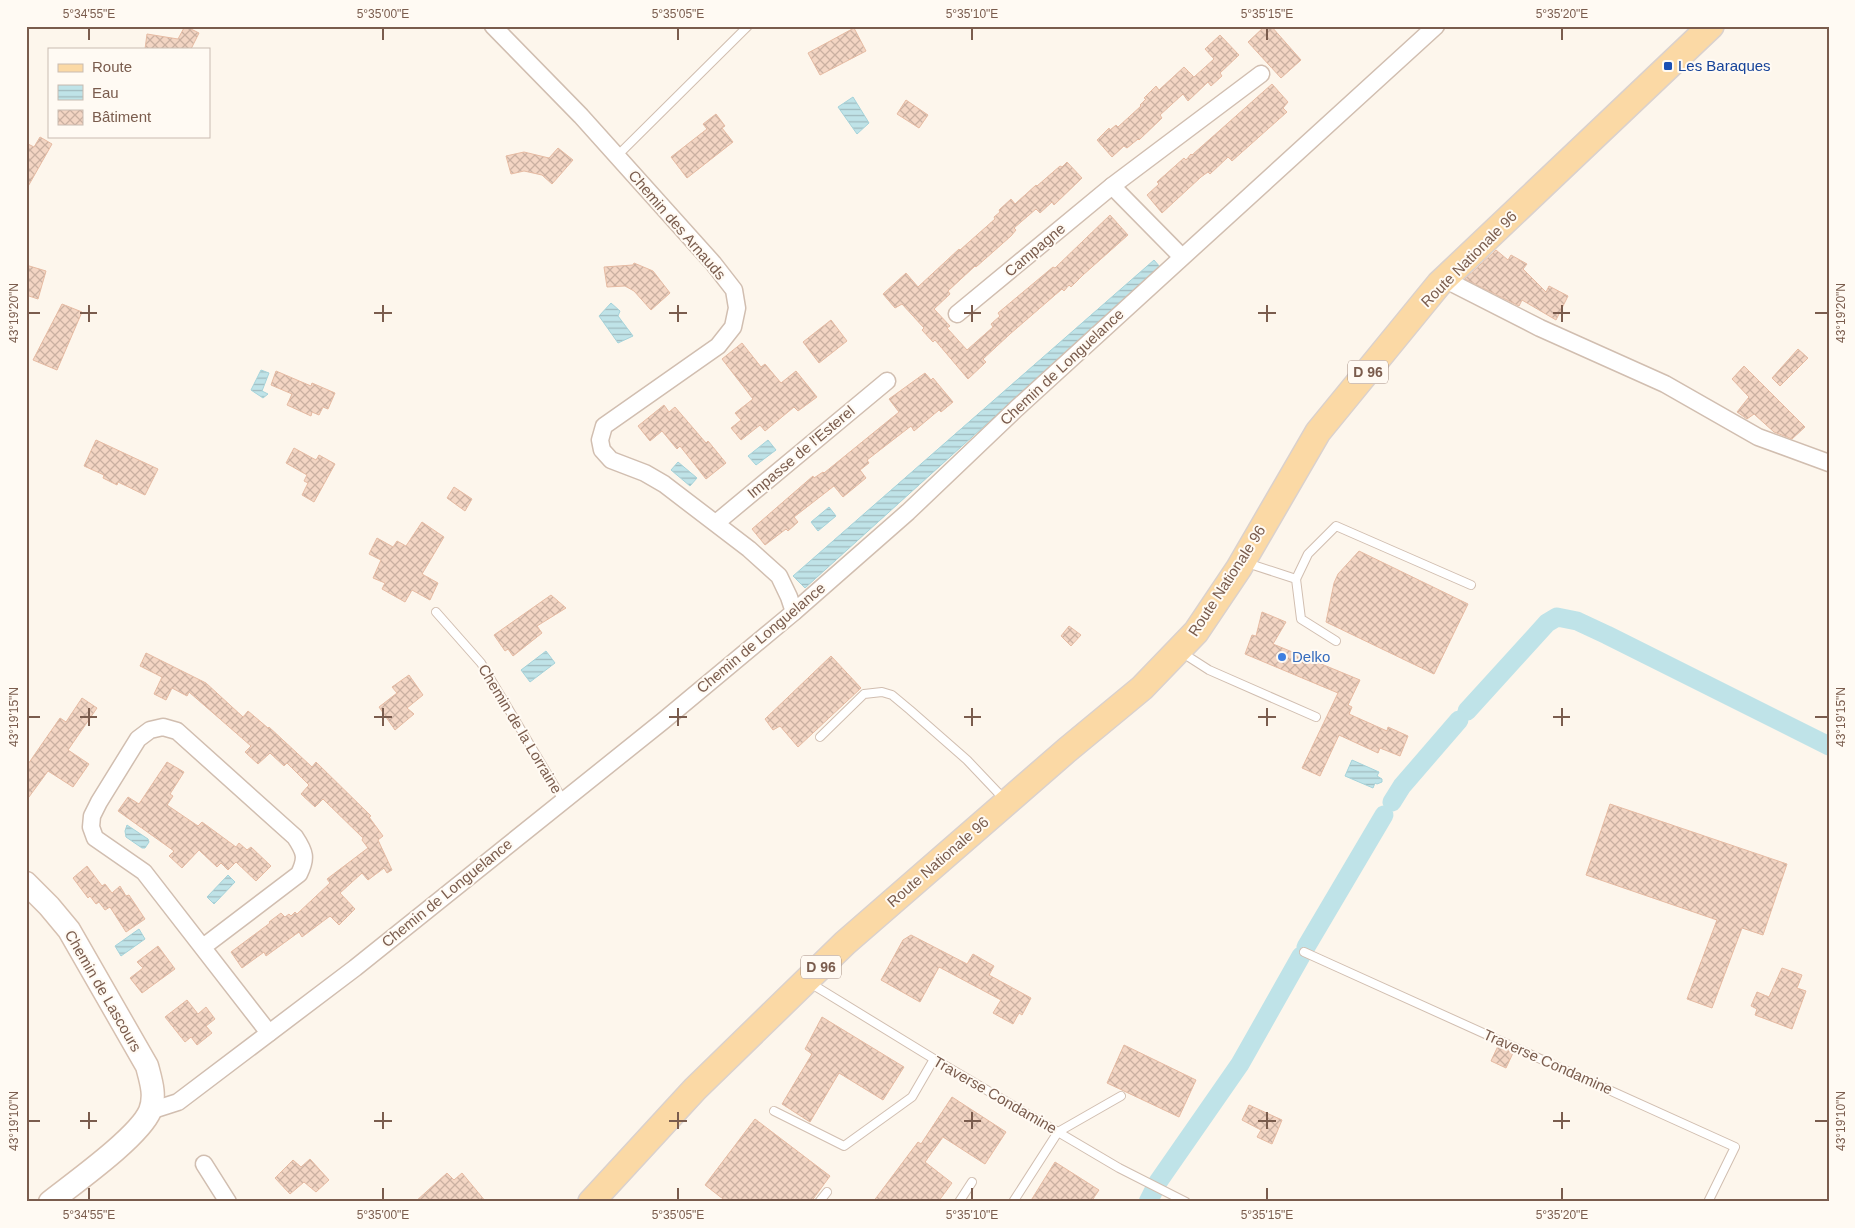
<svg xmlns="http://www.w3.org/2000/svg" width="1855" height="1228" font-family="Arial,sans-serif">
  <style>
    .water { fill: url(#water-rules); stroke: #a5d3da }
    .lines { fill: none; stroke-linecap: round; stroke-linejoin: round }
    .canal { stroke: #bfe3e8; stroke-width: 19 }
    .building { fill: url(#building-cross-hatch); stroke: #e6bba3 }
    .lane-casing { stroke: #d1beb0; stroke-width: 10 }
    .street-casing { stroke: #d1beb0; stroke-width: 19 }
    .secondary-casing { stroke: #d6c0b0; stroke-width: 25 }
    .primary-casing { stroke: #dad1cd; stroke-width: 28 }
    .lane { stroke: #fff; stroke-width: 8 }
    .street { stroke: #fff; stroke-width: 16 }
    .secondary { stroke: #fff; stroke-width: 22 }
    .primary { stroke: #fbd9a5; stroke-width: 25 }
    .ticks { fill: none; stroke: #7a5c4d; stroke-width: 2 }
    .transit-dot { fill: #1a4fb4; stroke: #fffaf3; stroke-width: 2 }
    .shop-dot { fill: #3f7fe0; stroke: #fffaf3; stroke-width: 2 }
    .labels { text-anchor: middle; stroke-width: 4; stroke-linejoin: round; paint-order: stroke }
    .shield { fill: #fffaf3; stroke: #a28b7f; stroke-width: 1 }
    .shield-label { font-size: 14px; font-weight: bold; fill: #7a5c4d }
    .transit-label { font-size: 15px; fill: #164399; stroke: #fffaf3; text-anchor: start }
    .street-label { font-size: 15px; fill: #7a5c4d; stroke: #fffaf3 }
    .shop-label { font-size: 15px; fill: #366cbe; stroke: #fffaf3; text-anchor: start }
    .neatline { fill: none; stroke: #7a5c4d; stroke-width: 2 }
    .ticks-label { font-size: 12px; text-anchor: middle; fill: #7a5c4d }
  </style>
  <defs>
    <pattern id="water-rules" width="6" height="5" patternUnits="userSpaceOnUse" patternTransform="scale(1.25)"><rect width="6" height="5" fill="#bfe3e8"/><path d="M0 2.5h6" fill="none" stroke="#a0bbbe"/></pattern>
    <pattern id="building-cross-hatch" width="8" height="8" patternUnits="userSpaceOnUse" patternTransform="scale(1.25)"><rect width="8" height="8" fill="#f3d5c3"/><path d="M0 0l8 8M0 8l8-8" fill="none" stroke="#cab0a1"/></pattern>
  </defs>
  <rect width="100%" height="100%" fill="#fdf6ec"/>
  <g class="water">
    <polygon points="853,97 869,123 857,134 838,107"/>
    <polygon points="1154,260 1160,267 805,588 793,576"/>
    <polygon points="611,303 620,311 618,316 633,336 618,343 599,316"/>
    <polygon points="261,370 269,373 262,391 268,394 263,398 251,390"/>
    <polygon points="768,440 776,450 756,465 748,456"/>
    <polygon points="678,462 697,478 690,486 671,470"/>
    <polygon points="829,507 836,516 818,531 811,522"/>
    <polygon points="546,651 555,663 530,682 521,670"/>
    <polygon points="1352,760 1379,772 1377,776 1382,779 1382,782 1377,784 1375,783 1373,788 1345,776"/>
    <polygon points="127,825 148,839 149,842 145,848 142,848 126,837 125,831"/>
    <polygon points="228,875 235,882 214,904 207,897"/>
    <polygon points="139,929 145,939 121,956 115,946"/>
  </g>
  <g class="lines">
    <g class="canal">
      <polyline points="1467,711 1547,623 1557,617 1577,621 1607,635 1829,746"/>
      <polyline points="1392,802 1402,786 1459,720"/>
      <polyline points="1306,947 1384,815"/>
      <polyline points="1158,1182 1240,1064 1301,956"/>
      <polyline points="1148,1202 1154,1190"/>
    </g>
  </g>
  <g class="building">
    <polygon points="185,26 199,33 191,49 145,49 147,34 178,39"/>
    <polygon points="1265,26 1271,26 1301,60 1281,78 1248,42"/>
    <polygon points="854,28 866,51 820,75 808,53"/>
    <polygon points="1220,35 1239,55 1220,73 1222,76 1211,86 1208,82 1188,101 1183,94 1160,115 1162,118 1139,140 1138,139 1127,148 1124,146 1112,157 1097,140 1109,128 1110,130 1116,125 1118,127 1141,106 1140,105 1146,99 1144,98 1156,86 1159,90 1184,67 1194,77 1214,59 1205,49"/>
    <polygon points="1272,84 1288,102 1283,108 1287,112 1232,161 1228,157 1210,174 1208,172 1201,177 1162,213 1147,195 1159,184 1157,182 1184,158 1186,160 1191,154 1192,155"/>
    <polygon points="906,100 928,115 919,128 897,114"/>
    <polygon points="716,114 725,126 722,128 733,142 687,178 671,157 707,129 703,124"/>
    <polygon points="40,137 52,144 26,190 26,143 34,147"/>
    <polygon points="558,148 573,160 552,184 542,175 524,171 511,174 506,156 524,152 549,158"/>
    <polygon points="1067,162 1082,178 1054,205 1052,202 1040,213 1036,209 1014,228 1016,230 1011,236 976,267 975,266 948,291 950,294 934,309 950,326 947,328 967,350 993,327 991,324 1000,316 998,313 1053,267 1055,268 1110,215 1128,235 1083,275 1071,287 1069,285 1064,291 1062,289 1010,334 983,359 986,362 968,379 935,340 933,342 922,330 924,328 902,304 895,308 883,294 906,273 918,287 959,249 960,250 995,219 994,217 1000,212 999,210 1011,199 1015,204 1036,185 1037,186 1060,166 1062,167"/>
    <polygon points="1496,250 1508,260 1511,255 1527,264 1523,269 1546,292 1549,286 1568,296 1556,320 1522,300 1519,306 1465,279"/>
    <polygon points="634,263 653,271 670,293 651,310 634,291 625,286 607,287 604,267 633,265"/>
    <polygon points="26,265 46,271 38,299 26,295"/>
    <polygon points="62,304 82,312 57,370 33,360"/>
    <polygon points="831,320 847,341 819,363 803,342"/>
    <polygon points="742,343 761,367 765,364 781,383 796,371 817,397 798,411 794,407 765,431 760,425 741,440 731,428 741,420 735,413 753,399 722,359"/>
    <polygon points="1798,349 1808,358 1780,386 1772,378"/>
    <polygon points="1744,366 1805,427 1792,439 1774,432 1754,414 1747,419 1737,412 1749,397 1732,379"/>
    <polygon points="276,371 311,386 312,383 335,393 328,409 323,407 319,415 312,412 311,416 287,405 292,394 271,385"/>
    <polygon points="925,373 931,380 933,378 953,402 941,412 939,410 914,431 911,426 867,460 869,463 860,470 866,478 843,497 834,486 794,517 798,522 788,531 786,529 765,545 752,529 813,476 814,478 823,472 824,473 899,412 889,399"/>
    <polygon points="664,405 669,412 675,407 706,443 708,441 726,463 706,479 680,446 677,449 662,431 650,441 638,426"/>
    <polygon points="96,440 158,469 145,495 118,482 117,485 103,478 104,475 84,466"/>
    <polygon points="294,448 316,460 319,455 335,464 314,502 302,495 308,483 304,481 307,475 286,463"/>
    <polygon points="454,487 472,499 465,511 447,498"/>
    <polygon points="422,522 444,537 422,574 438,583 430,600 412,590 405,602 382,589 385,583 373,578 381,560 369,554 377,538 393,547 397,541 406,546"/>
    <polygon points="1359,551 1468,604 1434,674 1326,622 1334,583 1338,574"/>
    <polygon points="551,595 566,608 537,626 542,633 513,656 508,649 505,651 494,635"/>
    <polygon points="1262,612 1286,622 1273,644 1360,680 1348,705 1352,707 1349,714 1387,731 1388,727 1408,736 1400,756 1380,748 1378,753 1339,735 1320,776 1302,768 1338,693 1245,654 1252,635 1256,636"/>
    <polygon points="1069,626 1081,635 1071,646 1061,636"/>
    <polygon points="146,653 206,683 243,717 248,711 268,728 269,727 312,767 316,762 371,816 369,817 383,836 378,840 392,870 387,873 384,868 368,880 362,873 340,893 355,909 339,925 330,916 302,937 299,932 266,956 264,952 242,968 231,952 270,923 269,922 281,913 285,917 289,914 291,916 295,912 297,914 330,883 327,879 368,848 362,840 363,838 323,799 315,807 301,794 309,785 287,763 284,766 270,753 258,764 245,752 251,746 189,692 187,696 172,688 166,700 154,694 162,677 140,666"/>
    <polygon points="831,656 861,688 798,747 780,726 773,730 765,719"/>
    <polygon points="409,675 423,695 407,708 414,714 395,730 379,707 397,693 392,687"/>
    <polygon points="82,698 97,708 68,750 89,764 73,787 48,771 26,801 26,767 60,718 66,722"/>
    <polygon points="167,762 184,772 170,794 173,796 167,805 198,826 202,822 236,847 239,843 247,850 251,847 271,866 256,881 236,862 228,870 221,863 217,867 199,850 182,868 169,856 174,851 118,811 128,797 139,804"/>
    <polygon points="1610,804 1787,864 1763,935 1742,928 1712,1008 1687,999 1717,920 1586,875"/>
    <polygon points="87,866 102,886 105,884 112,893 120,886 126,896 129,895 145,919 126,932 110,907 105,910 99,902 96,904 90,896 88,898 73,878"/>
    <polygon points="911,935 967,964 973,954 994,966 989,975 1031,998 1022,1015 1019,1013 1013,1024 993,1013 1001,1000 939,967 920,1002 881,980 903,940"/>
    <polygon points="158,946 175,969 142,993 130,978 143,968 137,962"/>
    <polygon points="1782,968 1802,975 1797,988 1806,991 1792,1029 1755,1015 1757,1009 1751,1006 1757,992 1769,997"/>
    <polygon points="187,1000 198,1014 206,1007 215,1019 206,1026 212,1033 197,1045 191,1037 185,1042 165,1017"/>
    <polygon points="822,1017 904,1067 883,1100 839,1073 810,1122 782,1104 812,1054 805,1049"/>
    <polygon points="1124,1045 1196,1080 1179,1117 1107,1083"/>
    <polygon points="1498,1046 1513,1053 1506,1068 1491,1061"/>
    <polygon points="952,1097 1006,1132 985,1164 943,1137 925,1162 952,1183 938,1202 873,1202 918,1142 921,1144"/>
    <polygon points="1249,1105 1282,1120 1272,1144 1257,1137 1261,1130 1242,1120"/>
    <polygon points="755,1119 830,1176 811,1202 727,1202 705,1185"/>
    <polygon points="310,1159 329,1180 316,1192 304,1182 290,1194 275,1178 293,1160 301,1167"/>
    <polygon points="1055,1162 1099,1190 1091,1202 1030,1202"/>
    <polygon points="447,1173 454,1180 462,1173 486,1202 415,1202"/>
  </g>
  <g class="lines">
    <defs>
      <g id="lane">
        <polyline points="617,156 748,26"/>
        <polyline points="1247,563 1296,579 1301,619 1336,641"/>
        <polyline points="1296,579 1308,554 1336,526 1471,585"/>
        <polyline points="436,612 481,663 563,800"/>
        <polyline points="1181,652 1209,670 1316,717"/>
        <polyline points="820,737 864,694 882,692 892,695 910,710 967,760 1004,799"/>
        <polyline points="1304,952 1735,1147 1708,1202"/>
        <polyline points="810,983 934,1059 1119,1168 1186,1202"/>
        <polyline points="774,1111 844,1146 912,1097 934,1059"/>
        <polyline points="819,1202 827,1192"/>
        <polyline points="959,1202 972,1182"/>
        <polyline points="1013,1202 1058,1132 1121,1096"/>
      </g>
      <g id="street">
        <polyline points="493,26 581,116 713,263 734,290 737,308 733,327 718,346 604,426 600,440 602,450 611,460 645,473 664,484 749,549 779,576 789,597 794,612"/>
        <polyline points="1112,186 1182,257"/>
        <polyline points="1444,279 1540,328 1665,384 1758,437 1829,463"/>
        <polyline points="957,314 1112,186 1261,74"/>
        <polyline points="716,523 887,381"/>
        <path d="M203 947 299 874C307 858 305 852 295 837L177 731 163 727 150 730 138 739 99 802 92 816 91 827 95 838 144 872 269 1033"/>
        <polyline points="150,1111 178,1102 355,968 663,721 794,612 908,512 1016,409 1436,26"/>
        <polyline points="204,1164 228,1202"/>
      </g>
      <path id="secondary" d="M26 883 49 906 69 930 147 1066C151 1081 156 1096 150 1111 139 1137 74 1183 50 1202"/>
      <polyline id="primary" points="591,1202 695,1089 845,943 1067,750 1142,688 1196,632 1239,568 1318,432 1439,284 1711,26"/>
    </defs>
    <use href="#lane" class="lane-casing"/>
    <use href="#street" class="street-casing"/>
    <use href="#secondary" class="secondary-casing"/>
    <use href="#primary" class="primary-casing"/>
    <use href="#lane" class="lane"/>
    <use href="#street" class="street"/>
    <use href="#secondary" class="secondary"/>
    <use href="#primary" class="primary"/>
  </g>
  <path class="ticks" d="M89 28V40M383 28V40M678 28V40M972 28V40M1267 28V40M1562 28V40M89 305V322M383 305V322M678 305V322M972 305V322M1267 305V322M1562 305V322M28 313H40M80 313H97M374 313H392M669 313H687M964 313H981M1258 313H1276M1553 313H1570M1815 313H1828M89 708V726M383 708V726M678 708V726M972 708V726M1267 708V726M1562 708V726M28 717H40M80 717H97M374 717H392M669 717H687M964 717H981M1258 717H1276M1553 717H1570M1815 717H1828M89 1112V1129M383 1112V1129M678 1112V1129M972 1112V1129M1267 1112V1129M1562 1112V1129M28 1121H40M80 1121H97M374 1121H392M669 1121H687M964 1121H981M1258 1121H1276M1553 1121H1570M1815 1121H1828M89 1188V1200M383 1188V1200M678 1188V1200M972 1188V1200M1267 1188V1200M1562 1188V1200"/>
  <rect class="transit-dot" x="1663" y="61" width="10" height="10" rx="2.5"/>
  <circle class="shop-dot" cx="1282" cy="657" r="5"/>
  <g class="labels">
    <g class="shield">
      <rect x="1348" y="360.5" width="40" height="23" rx="4"/>
      <rect x="801" y="955.5" width="40" height="23" rx="4"/>
    </g>
    <g class="shield-label">
      <text x="1368" y="377">D 96</text>
      <text x="821" y="972">D 96</text>
    </g>
    <g class="transit-label">
      <text x="1678" y="71">Les Baraques</text>
    </g>
    <g class="street-label">
      <text transform="translate(677 225) rotate(49)" y="5">Chemin des Arnauds</text>
      <text transform="translate(1035 250) rotate(-40)" y="5">Campagne</text>
      <text transform="translate(1469 259) rotate(-45)" y="5">Route Nationale 96</text>
      <text transform="translate(1062 367) rotate(-43)" y="5">Chemin de Longuelance</text>
      <text transform="translate(801 452) rotate(-40)" y="5">Impasse de l'Esterel</text>
      <text transform="translate(1227 581) rotate(-57)" y="5">Route Nationale 96</text>
      <text transform="translate(761 638) rotate(-40)" y="5">Chemin de Longuelance</text>
      <text transform="translate(520 729) rotate(59)" y="5">Chemin de la Lorraine</text>
      <text transform="translate(938 862) rotate(-41)" y="5">Route Nationale 96</text>
      <text transform="translate(447 893) rotate(-39)" y="5">Chemin de Longuelance</text>
      <text transform="translate(103 991) rotate(60)" y="5">Chemin de Lascours</text>
      <text transform="translate(1548 1062) rotate(24)" y="5">Traverse Condamine</text>
      <text transform="translate(995 1095) rotate(30)" y="5">Traverse Condamine</text>
    </g>
    <g class="shop-label">
      <text x="1292" y="662">Delko</text>
    </g>
  </g>
  <rect width="1855" height="1228" fill="none" stroke="#fffaf3" stroke-width="55"/>
  <rect x="48" y="48" width="162" height="90" fill="#fffaf3" stroke="#cabbb1"/>
  <rect x="58" y="64" width="25" height="8" fill="#fbd9a5" stroke="#cabbb1"/>
  <text x="92" y="72" font-size="15" fill="#7a5c4d">Route</text>
  <rect x="58" y="85" width="25" height="15" fill="url(#water-rules)" stroke="#cabbb1"/>
  <text x="92" y="98" font-size="15" fill="#7a5c4d">Eau</text>
  <rect x="58" y="110" width="25" height="15" fill="url(#building-cross-hatch)" stroke="#cabbb1"/>
  <text x="92" y="122" font-size="15" fill="#7a5c4d">Bâtiment</text>
  <rect x="28" y="28" width="1800" height="1172" class="neatline"/>
  <g class="ticks-label">
    <text x="89" y="18">5°34'55"E</text>
    <text x="383" y="18">5°35'00"E</text>
    <text x="678" y="18">5°35'05"E</text>
    <text x="972" y="18">5°35'10"E</text>
    <text x="1267" y="18">5°35'15"E</text>
    <text x="1562" y="18">5°35'20"E</text>
    <text transform="translate(14 313) rotate(-90)" y="4">43°19'20"N</text>
    <text transform="translate(1841 313) rotate(-90)" y="4">43°19'20"N</text>
    <text transform="translate(14 717) rotate(-90)" y="4">43°19'15"N</text>
    <text transform="translate(1841 717) rotate(-90)" y="4">43°19'15"N</text>
    <text transform="translate(14 1121) rotate(-90)" y="4">43°19'10"N</text>
    <text transform="translate(1841 1121) rotate(-90)" y="4">43°19'10"N</text>
    <text x="89" y="1219">5°34'55"E</text>
    <text x="383" y="1219">5°35'00"E</text>
    <text x="678" y="1219">5°35'05"E</text>
    <text x="972" y="1219">5°35'10"E</text>
    <text x="1267" y="1219">5°35'15"E</text>
    <text x="1562" y="1219">5°35'20"E</text>
  </g>
</svg>
